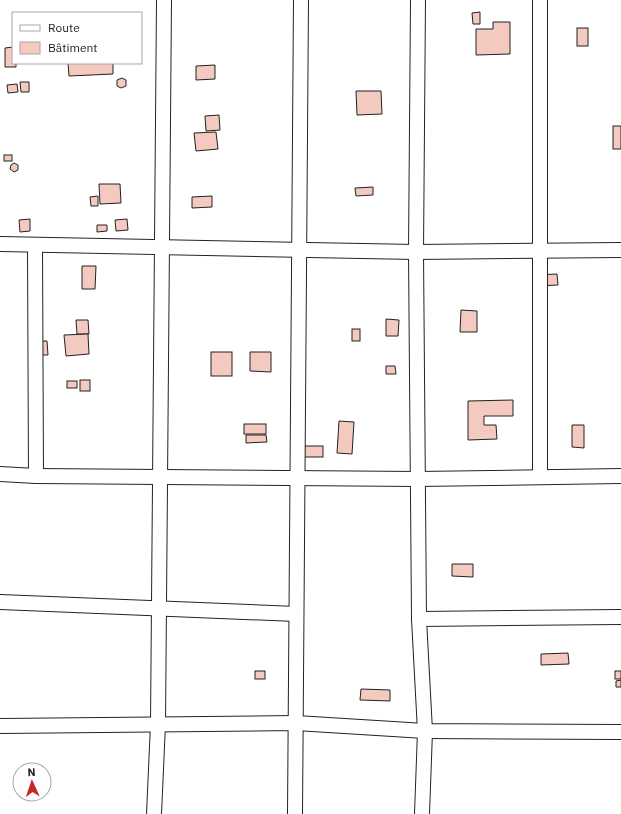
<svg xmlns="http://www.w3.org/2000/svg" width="621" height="814" font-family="'IBM Plex Sans',sans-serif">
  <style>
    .building { fill: #f3c9c0; stroke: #222 }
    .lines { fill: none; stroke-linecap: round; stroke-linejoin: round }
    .street-casing { stroke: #222; stroke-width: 16 }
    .street { stroke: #fff; stroke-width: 14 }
  </style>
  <rect width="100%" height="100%" fill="#fff"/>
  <g class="building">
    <polygon points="480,12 480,24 473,24 472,13"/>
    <polygon points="493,22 510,22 510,54 476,55 476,29 493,29"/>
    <rect x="577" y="28" width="11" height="18"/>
    <polygon points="13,47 13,63 16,63 16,67 5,67 5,48"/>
    <polygon points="68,63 113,63 113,74 69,76"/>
    <polygon points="215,65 215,79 196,80 196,66"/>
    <polygon points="122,78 126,80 126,86 121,88 117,86 117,80"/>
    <polygon points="20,82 29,82 29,92 21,92"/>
    <polygon points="17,84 18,92 8,93 7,85"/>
    <polygon points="356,91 381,91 382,114 357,115"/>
    <polygon points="219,115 220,130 206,131 205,116"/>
    <rect x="613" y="126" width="8" height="23"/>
    <polygon points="216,132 218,149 196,151 194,133"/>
    <rect x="4" y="155" width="8" height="6"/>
    <polygon points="14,163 18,165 18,170 14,172 10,169 11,165"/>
    <polygon points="99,184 120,184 121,203 100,204"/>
    <polygon points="373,187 373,195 356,196 355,188"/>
    <polygon points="98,196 98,206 91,206 90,197"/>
    <polygon points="212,196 212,207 192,208 192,197"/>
    <polygon points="30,219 30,231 20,232 19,220"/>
    <polygon points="127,219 128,230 116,231 115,220"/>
    <polygon points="97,225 107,225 107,231 97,232"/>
    <polygon points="82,266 96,266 95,289 82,289"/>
    <polygon points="557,274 558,285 537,286 536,275"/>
    <polygon points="461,310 477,311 477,332 460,332"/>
    <polygon points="386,319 399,320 398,336 386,336"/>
    <polygon points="76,320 88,320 89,334 77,334"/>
    <rect x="352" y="329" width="8" height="12"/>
    <polygon points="88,334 89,354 66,356 64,335"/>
    <polygon points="40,341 47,341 48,355 41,355"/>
    <rect x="211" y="352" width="21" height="24"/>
    <polygon points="250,352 271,352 271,372 250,371"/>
    <polygon points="386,366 395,366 396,374 386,374"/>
    <rect x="80" y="380" width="10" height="11"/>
    <rect x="67" y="381" width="10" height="7"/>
    <polygon points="513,400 513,416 484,416 484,425 496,425 497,439 468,440 468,401"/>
    <polygon points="339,421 354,422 352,454 337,453"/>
    <rect x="244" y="424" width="22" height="10"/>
    <polygon points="572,425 584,425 584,448 572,447"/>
    <polygon points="246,435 266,435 267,442 246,443"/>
    <rect x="302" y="446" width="21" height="11"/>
    <polygon points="452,564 473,564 473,577 452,576"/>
    <polygon points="568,653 569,664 541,665 541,654"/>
    <rect x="255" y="671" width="10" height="8"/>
    <rect x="615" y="671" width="6" height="8"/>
    <polygon points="621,680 621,687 616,687 616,681"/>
    <polygon points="361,689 390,690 390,701 360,700"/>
  </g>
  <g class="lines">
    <defs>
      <g id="street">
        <polyline points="418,0 416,252 419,619 425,731 422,814"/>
        <polyline points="0,244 416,252 621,250"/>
        <polyline points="0,474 36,476 35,245"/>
        <polyline points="36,476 418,479 621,476"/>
        <polyline points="540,477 540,0"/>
        <polyline points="0,602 296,614"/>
        <polyline points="419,619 621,617"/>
        <polyline points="0,726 296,723 425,731 621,732"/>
        <polyline points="154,814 158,724 164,0"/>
        <polyline points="295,814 301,0"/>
      </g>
    </defs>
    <use href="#street" class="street-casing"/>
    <use href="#street" class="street"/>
  </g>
  <rect x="12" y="12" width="130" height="52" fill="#ffffff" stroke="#a7a7a7"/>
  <rect x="20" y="25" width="20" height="6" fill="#ffffff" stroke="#a7a7a7"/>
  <text x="48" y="32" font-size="12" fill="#222222">Route</text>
  <rect x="20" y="42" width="20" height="12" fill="#f3c9c0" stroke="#a7a7a7"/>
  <text x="48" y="52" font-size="12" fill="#222222">Bâtiment</text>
  <g transform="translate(32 782) rotate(357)"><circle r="19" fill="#ffffff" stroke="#a7a7a7"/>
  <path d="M0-3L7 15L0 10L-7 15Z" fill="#c62828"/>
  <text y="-6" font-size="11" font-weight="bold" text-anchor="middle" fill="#222222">N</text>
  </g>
</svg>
